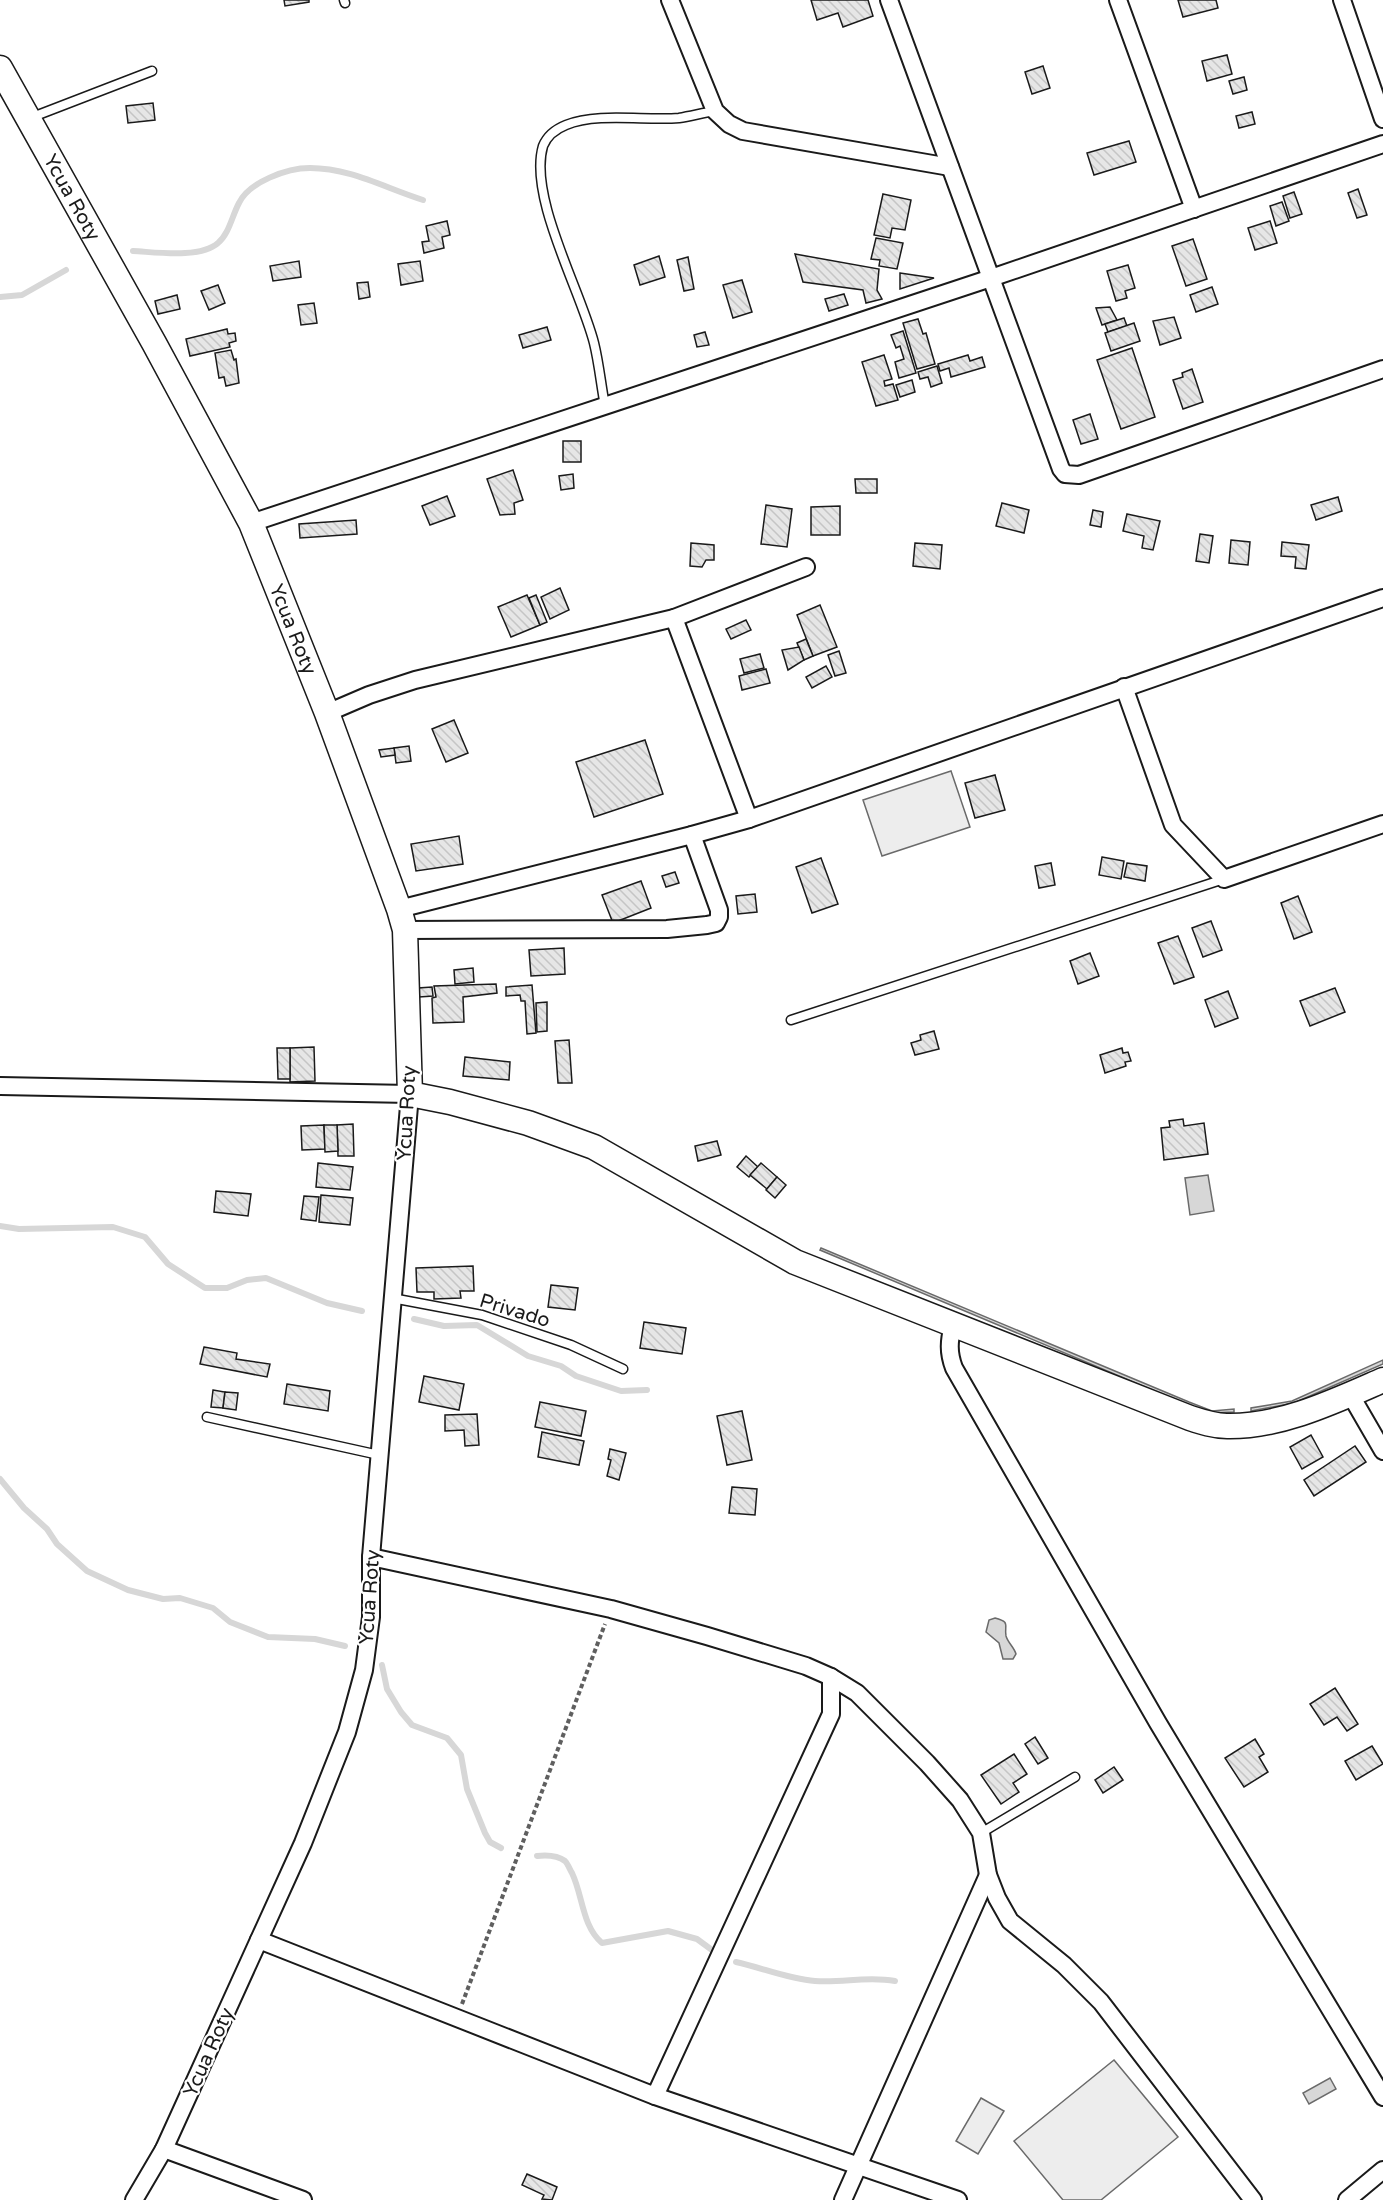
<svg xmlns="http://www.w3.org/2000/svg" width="1383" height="2200" font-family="'Varela Round',sans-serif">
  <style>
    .built { fill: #ededed; stroke: #6a6a6a; stroke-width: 1.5 }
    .water { fill: #d7d7d7; stroke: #6a6a6a; stroke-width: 1.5 }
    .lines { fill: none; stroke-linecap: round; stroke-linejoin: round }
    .stream { stroke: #d7d7d7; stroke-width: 6 }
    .building { fill: url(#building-back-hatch); stroke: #1a1a1a; stroke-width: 1.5 }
    .lane-casing { stroke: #1a1a1a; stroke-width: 11 }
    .street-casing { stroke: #1a1a1a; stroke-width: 20 }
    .secondary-casing { stroke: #1a1a1a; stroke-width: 27 }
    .path { stroke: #5f5f5f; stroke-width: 4; stroke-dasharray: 4.5 3; stroke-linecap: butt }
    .lane { stroke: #fff; stroke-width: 8 }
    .street { stroke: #fff; stroke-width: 16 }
    .secondary { stroke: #fff; stroke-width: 24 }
    .labels { text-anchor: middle; stroke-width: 4.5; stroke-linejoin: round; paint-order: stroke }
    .street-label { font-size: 20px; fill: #1a1a1a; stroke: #fff }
  </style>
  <defs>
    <pattern id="building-back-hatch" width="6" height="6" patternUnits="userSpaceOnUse" patternTransform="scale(1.5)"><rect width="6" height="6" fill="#e6e6e6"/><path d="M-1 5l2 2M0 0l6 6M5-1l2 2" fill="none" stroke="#c5c5c5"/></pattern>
  </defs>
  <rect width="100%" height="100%" fill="#fff"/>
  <g class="built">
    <polygon points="951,771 970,827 882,856 863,800"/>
    <polygon points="1114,2060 1178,2137 1101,2200 1063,2200 1014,2141"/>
    <polygon points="981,2098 1004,2111 978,2154 956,2141"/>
  </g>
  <g class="water">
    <polygon points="1208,1175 1214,1211 1190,1215 1185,1178"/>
    <polygon points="821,1248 1189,1402 1212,1411 1234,1409 1234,1412 1211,1413 1188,1405 820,1250"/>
    <polygon points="1383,1360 1383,1364 1294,1403 1251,1411 1251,1408 1292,1401"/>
    <path d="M995 1618C1011 1622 1004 1625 1006 1636 1008 1643 1014 1647 1016 1654L1013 1659H1003L999 1643 986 1632 989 1620Z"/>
    <polygon points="1330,2078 1336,2089 1309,2104 1303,2093"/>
  </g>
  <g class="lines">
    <g class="stream">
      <path d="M133 251C155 252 200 259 218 243 229 234 232 216 239 203 249 182 287 168 310 168 350 168 385 188 423 200"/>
      <polyline points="0,297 22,295 66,270"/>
      <polyline points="0,1226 19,1229 113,1227 145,1237 168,1264 205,1288 227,1288 247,1280 266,1278 327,1303 362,1311"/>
      <polyline points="414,1319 444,1326 477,1325 528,1356 561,1366 576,1376 621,1391 647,1390"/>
      <polyline points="0,1479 24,1508 47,1529 57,1544 87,1571 128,1590 163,1599 180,1598 213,1608 230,1622 268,1637 315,1639 345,1646"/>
      <polyline points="382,1665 387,1689 401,1712 412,1725 447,1738 461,1755 467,1789 485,1833 490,1842 501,1848"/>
      <path d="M537 1856C546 1855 557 1855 565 1861 568 1864 570 1870 572 1873 583 1896 582 1926 602 1943L668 1931 697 1939 716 1953"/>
      <path d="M736 1962C763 1968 788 1979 815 1981 843 1983 867 1976 895 1981"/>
    </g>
  </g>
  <g class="building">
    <polygon points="284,0 309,0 309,2 285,6"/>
    <polygon points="811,0 868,0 873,16 843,27 838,13 817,20"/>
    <polygon points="1178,0 1216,0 1218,8 1183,17"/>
    <polygon points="1227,55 1232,74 1207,81 1202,61"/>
    <polygon points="1043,66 1050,88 1032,94 1025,72"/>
    <polygon points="1244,77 1247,90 1233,94 1229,81"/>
    <polygon points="153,103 155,120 128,123 126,106"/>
    <polygon points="1252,112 1255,124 1239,128 1236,116"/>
    <polygon points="1129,141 1136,162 1094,175 1087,153"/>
    <polygon points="1358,189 1367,215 1357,218 1348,193"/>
    <polygon points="1294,192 1302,214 1290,218 1283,196"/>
    <polygon points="883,194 911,200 905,230 892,228 890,238 874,235"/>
    <polygon points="1282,202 1289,221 1276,226 1270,206"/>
    <polygon points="447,221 450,235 442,237 444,248 424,253 422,242 429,241 426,226"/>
    <polygon points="1270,221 1277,243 1255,250 1248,228"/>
    <polygon points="876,238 903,243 897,269 879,266 880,260 871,259"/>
    <polygon points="1193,239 1207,279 1186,286 1172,246"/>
    <polygon points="795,254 879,269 877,290 882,299 866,303 863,290 803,282"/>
    <polygon points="659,256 665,277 640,285 634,265"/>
    <polygon points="688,257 694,289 684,291 677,260"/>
    <polygon points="299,261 301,277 273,281 270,266"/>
    <polygon points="420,261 423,281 401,285 398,264"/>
    <polygon points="1128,265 1135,288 1125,291 1127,298 1116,301 1107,271"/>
    <polygon points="900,273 934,278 900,289"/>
    <polygon points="742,280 752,312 733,318 723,285"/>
    <polygon points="368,282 370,297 359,299 357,283"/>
    <polygon points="218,285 225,303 209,310 201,291"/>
    <polygon points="1212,287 1218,304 1196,312 1190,295"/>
    <polygon points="844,294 848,305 829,311 825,299"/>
    <polygon points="177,295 180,309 158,314 155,301"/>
    <polygon points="314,303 317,323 301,325 298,305"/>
    <polygon points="1110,307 1117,320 1102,325 1096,308"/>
    <polygon points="1174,317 1181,338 1160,345 1153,321"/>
    <polygon points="1124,318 1127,326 1108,332 1105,324"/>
    <polygon points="918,319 923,334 926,333 935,364 917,369 903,323"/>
    <polygon points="1134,323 1140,341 1111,351 1105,333"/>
    <polygon points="547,327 551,340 523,348 519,335"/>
    <polygon points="227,329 228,334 235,333 236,341 229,343 230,347 190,356 186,339"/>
    <polygon points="903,331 916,373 899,378 895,362 904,359 900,346 896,348 891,335"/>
    <polygon points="705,332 709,345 697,347 694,335"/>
    <polygon points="1132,348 1155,417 1121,429 1097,360"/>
    <polygon points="231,350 234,360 236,359 239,383 226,386 224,377 219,378 215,353"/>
    <polygon points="884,355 892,379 884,381 885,386 893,384 898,400 876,406 862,362"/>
    <polygon points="968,355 970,361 982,357 985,367 951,377 949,368 940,371 938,364"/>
    <polygon points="937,366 942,383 931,387 928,377 920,379 918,372"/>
    <polygon points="1192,369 1203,402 1183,409 1173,380 1183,377 1182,373"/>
    <polygon points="912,380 915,392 900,397 896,385"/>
    <polygon points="1090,414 1098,439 1081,444 1073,420"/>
    <rect x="563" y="441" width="18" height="21"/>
    <polygon points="513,470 523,500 514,503 515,514 500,515 487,479"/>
    <polygon points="573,474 574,488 561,490 559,476"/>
    <polygon points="855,479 877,479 877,493 856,493"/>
    <polygon points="447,496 455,516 430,525 422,506"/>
    <polygon points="1338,497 1342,511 1316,520 1311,505"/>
    <polygon points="1002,503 1029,510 1024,533 996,526"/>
    <polygon points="766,505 792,509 787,547 761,544"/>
    <polygon points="840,506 840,535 811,535 811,507"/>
    <polygon points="1093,510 1103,512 1101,527 1090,525"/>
    <polygon points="1127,514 1160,521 1153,550 1142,548 1144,536 1123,531"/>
    <polygon points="356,520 357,534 300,538 299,524"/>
    <polygon points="1200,534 1213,536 1209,563 1196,561"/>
    <polygon points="1231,540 1250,542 1248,565 1229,563"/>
    <polygon points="1282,542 1309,545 1306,569 1295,568 1296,557 1281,556"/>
    <polygon points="691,543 714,545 714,560 706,560 702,567 690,566"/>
    <polygon points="915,543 942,545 940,569 913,566"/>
    <polygon points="560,588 569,610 550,619 541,597"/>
    <polygon points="527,595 540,625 511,637 498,607"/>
    <polygon points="536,595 547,622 540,625 529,598"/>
    <polygon points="820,605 837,647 813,656 797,615"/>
    <polygon points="746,620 751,630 731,639 726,629"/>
    <polygon points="806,639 813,656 804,660 797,643"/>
    <polygon points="799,647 804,660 788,670 782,650"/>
    <polygon points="839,651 846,673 835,676 828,655"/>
    <polygon points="760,654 764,668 744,673 740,659"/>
    <polygon points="826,666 832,677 812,688 806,677"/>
    <polygon points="766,669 770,683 742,690 739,676"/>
    <polygon points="454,720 468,753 446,762 432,729"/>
    <polygon points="645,740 663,794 594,817 576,762"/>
    <polygon points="409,746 411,761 396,763 394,748"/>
    <polygon points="394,748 395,755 381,757 379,750"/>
    <polygon points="995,775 1005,810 975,818 965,783"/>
    <polygon points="459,836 463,864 416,871 411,844"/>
    <polygon points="1102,857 1124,861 1121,879 1099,875"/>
    <polygon points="821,858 838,904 812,913 796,867"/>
    <polygon points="1051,863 1055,885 1039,888 1035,866"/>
    <polygon points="1127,863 1147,866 1145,881 1124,877"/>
    <polygon points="675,872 679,883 666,887 662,876"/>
    <polygon points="641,881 651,908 613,923 602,895"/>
    <polygon points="755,894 757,912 738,914 736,896"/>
    <polygon points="1298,896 1312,932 1294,939 1281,903"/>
    <polygon points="1211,921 1222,950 1203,957 1192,928"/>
    <polygon points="1178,936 1194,977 1174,984 1158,943"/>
    <polygon points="564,948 565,974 531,976 529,950"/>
    <polygon points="1090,953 1099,976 1078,984 1070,961"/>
    <polygon points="473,968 474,982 455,984 454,970"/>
    <polygon points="496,984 497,993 463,997 464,1022 433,1023 432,998 436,997 434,986"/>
    <polygon points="532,985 536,1033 527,1034 525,1001 521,1001 520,995 506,996 506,987"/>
    <polygon points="432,987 433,996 419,997 418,988"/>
    <polygon points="1335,988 1345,1012 1310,1026 1300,1001"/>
    <polygon points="1228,991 1238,1018 1215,1027 1205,1000"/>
    <polygon points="547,1002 547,1031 537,1032 536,1003"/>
    <polygon points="934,1031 939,1049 915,1055 911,1043 921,1040 920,1035"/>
    <polygon points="569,1040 572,1083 558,1083 555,1041"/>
    <polygon points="314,1047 315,1081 290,1082 290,1048"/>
    <polygon points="277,1048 290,1048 290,1079 278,1079"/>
    <polygon points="1122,1048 1123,1053 1128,1052 1131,1061 1125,1062 1126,1066 1105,1073 1100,1055"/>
    <polygon points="465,1057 510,1062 509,1080 463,1076"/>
    <polygon points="1183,1119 1184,1126 1204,1123 1208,1154 1164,1160 1161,1128 1170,1127 1169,1121"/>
    <polygon points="353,1124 354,1156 338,1156 337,1125"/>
    <polygon points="324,1125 325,1149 302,1150 301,1126"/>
    <polygon points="324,1125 337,1125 338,1151 325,1152"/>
    <polygon points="717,1141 721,1155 698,1161 695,1146"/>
    <polygon points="746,1156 758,1167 749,1177 737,1167"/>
    <polygon points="318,1163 353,1167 350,1190 316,1187"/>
    <polygon points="761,1163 777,1177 767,1189 750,1175"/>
    <polygon points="777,1177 786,1185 775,1198 766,1190"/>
    <polygon points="216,1191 251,1194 248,1216 214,1212"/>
    <polygon points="321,1195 353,1198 350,1225 319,1222"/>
    <polygon points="304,1196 319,1197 316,1221 301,1219"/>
    <polygon points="473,1266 474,1291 460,1291 461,1298 434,1299 434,1292 417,1292 416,1268"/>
    <polygon points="551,1285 578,1288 575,1310 548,1307"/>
    <polygon points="644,1322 686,1328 682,1354 640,1348"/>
    <polygon points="204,1347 237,1353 236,1359 270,1364 267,1377 200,1364"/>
    <polygon points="424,1376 464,1384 459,1410 419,1402"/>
    <polygon points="287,1384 330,1391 328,1411 284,1404"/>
    <polygon points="213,1390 225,1392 223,1408 211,1407"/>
    <polygon points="225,1392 238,1393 236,1410 223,1408"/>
    <polygon points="540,1402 586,1411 581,1436 535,1427"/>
    <polygon points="742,1411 752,1460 727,1465 717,1416"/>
    <polygon points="477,1414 479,1445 465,1446 464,1430 445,1431 445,1415"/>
    <polygon points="542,1432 584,1441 579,1465 538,1457"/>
    <polygon points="1311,1435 1323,1457 1302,1469 1290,1447"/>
    <polygon points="1355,1446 1366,1462 1314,1496 1304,1480"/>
    <polygon points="610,1449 626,1453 619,1480 607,1476 611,1460 608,1459"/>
    <polygon points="732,1487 757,1489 755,1515 729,1513"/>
    <polygon points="1335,1688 1358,1724 1347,1731 1337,1717 1324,1725 1310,1704"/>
    <polygon points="1035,1737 1048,1758 1038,1764 1025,1744"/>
    <polygon points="1255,1739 1264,1754 1259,1757 1268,1772 1244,1787 1225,1758"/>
    <polygon points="1372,1746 1383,1764 1356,1780 1345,1761"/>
    <polygon points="1014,1754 1027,1774 1013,1783 1019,1792 1001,1804 981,1775"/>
    <polygon points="1114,1767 1123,1780 1103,1793 1095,1780"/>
    <polygon points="527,2174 557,2187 552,2200 542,2199 544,2195 522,2185"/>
  </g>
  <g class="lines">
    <defs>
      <g id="lane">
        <polyline points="344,0 345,3"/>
        <polyline points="30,118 152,71"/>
        <path d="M605 406C601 385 599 363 594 343 581 291 528 197 543 146 547 136 556 129 566 125 597 112 646 121 679 118 691 116 703 113 715 111"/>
        <polyline points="791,1020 1224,879"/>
        <polyline points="392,1298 482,1315 571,1345 623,1369"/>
        <polyline points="207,1417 379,1455"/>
        <polyline points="981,1833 1075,1777"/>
      </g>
      <g id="street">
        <polyline points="670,0 715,111 729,124 743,131 950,167"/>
        <polyline points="889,0 1061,469 1065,474 1079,475 1383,369"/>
        <polyline points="1118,0 1194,209"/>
        <polyline points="1342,0 1383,119"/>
        <polyline points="251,523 991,278 1383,144"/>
        <polyline points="674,618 749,819"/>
        <polyline points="1124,687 1173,825 1224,879 1383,824"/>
        <polyline points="327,713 369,695 415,680 674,618 806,567"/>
        <polyline points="399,909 692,835 749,819 1383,598"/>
        <polyline points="405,930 667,929 707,925 716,923 719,917 719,910 692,835"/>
        <polyline points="0,1086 410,1094 371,1557 371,1617 364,1670 347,1732 303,1843 164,2149 134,2200"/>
        <path d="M953 1325C949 1341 948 1352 954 1368L1158 1723 1383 2097"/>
        <polyline points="1350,1394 1383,1451"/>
        <polyline points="371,1557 611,1609 707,1636 806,1666 831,1677 857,1693 927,1763 960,1800 981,1833 988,1875 997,1898 1010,1921 1064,1965 1101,2002 1253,2200"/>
        <polyline points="259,1940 655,2096 958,2200"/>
        <polyline points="655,2096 831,1714 831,1677"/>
        <polyline points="164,2149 303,2200"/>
        <polyline points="843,2200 988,1875"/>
        <polyline points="1347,2200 1383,2170"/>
      </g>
      <g id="secondary">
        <path id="s1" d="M0 68 154 343 251 523 327 713 399 909 405 930 410 1094 450 1102 528 1123 594 1147 795 1262 1190 1418C1202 1422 1214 1426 1227 1426 1281 1427 1335 1401 1383 1380"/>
      </g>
    </defs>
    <use href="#lane" class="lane-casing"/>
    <use href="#street" class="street-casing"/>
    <use href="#secondary" class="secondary-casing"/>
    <polyline class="path" points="462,2004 605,1624"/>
    <use href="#lane" class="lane"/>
    <use href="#street" class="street"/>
    <use href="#secondary" class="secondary"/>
  </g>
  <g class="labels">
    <g class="street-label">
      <text dy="7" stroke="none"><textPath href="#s1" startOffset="148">Ycua Roty</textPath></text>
      <text dy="7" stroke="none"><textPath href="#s1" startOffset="634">Ycua Roty</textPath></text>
      <text transform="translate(406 1113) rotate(-87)" y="7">Ycua Roty</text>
      <text transform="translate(515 1310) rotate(17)" y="7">Privado</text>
      <text transform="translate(369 1597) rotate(-86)" y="7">Ycua Roty</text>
      <text transform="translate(208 2052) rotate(-66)" y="7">Ycua Roty</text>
    </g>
  </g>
</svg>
